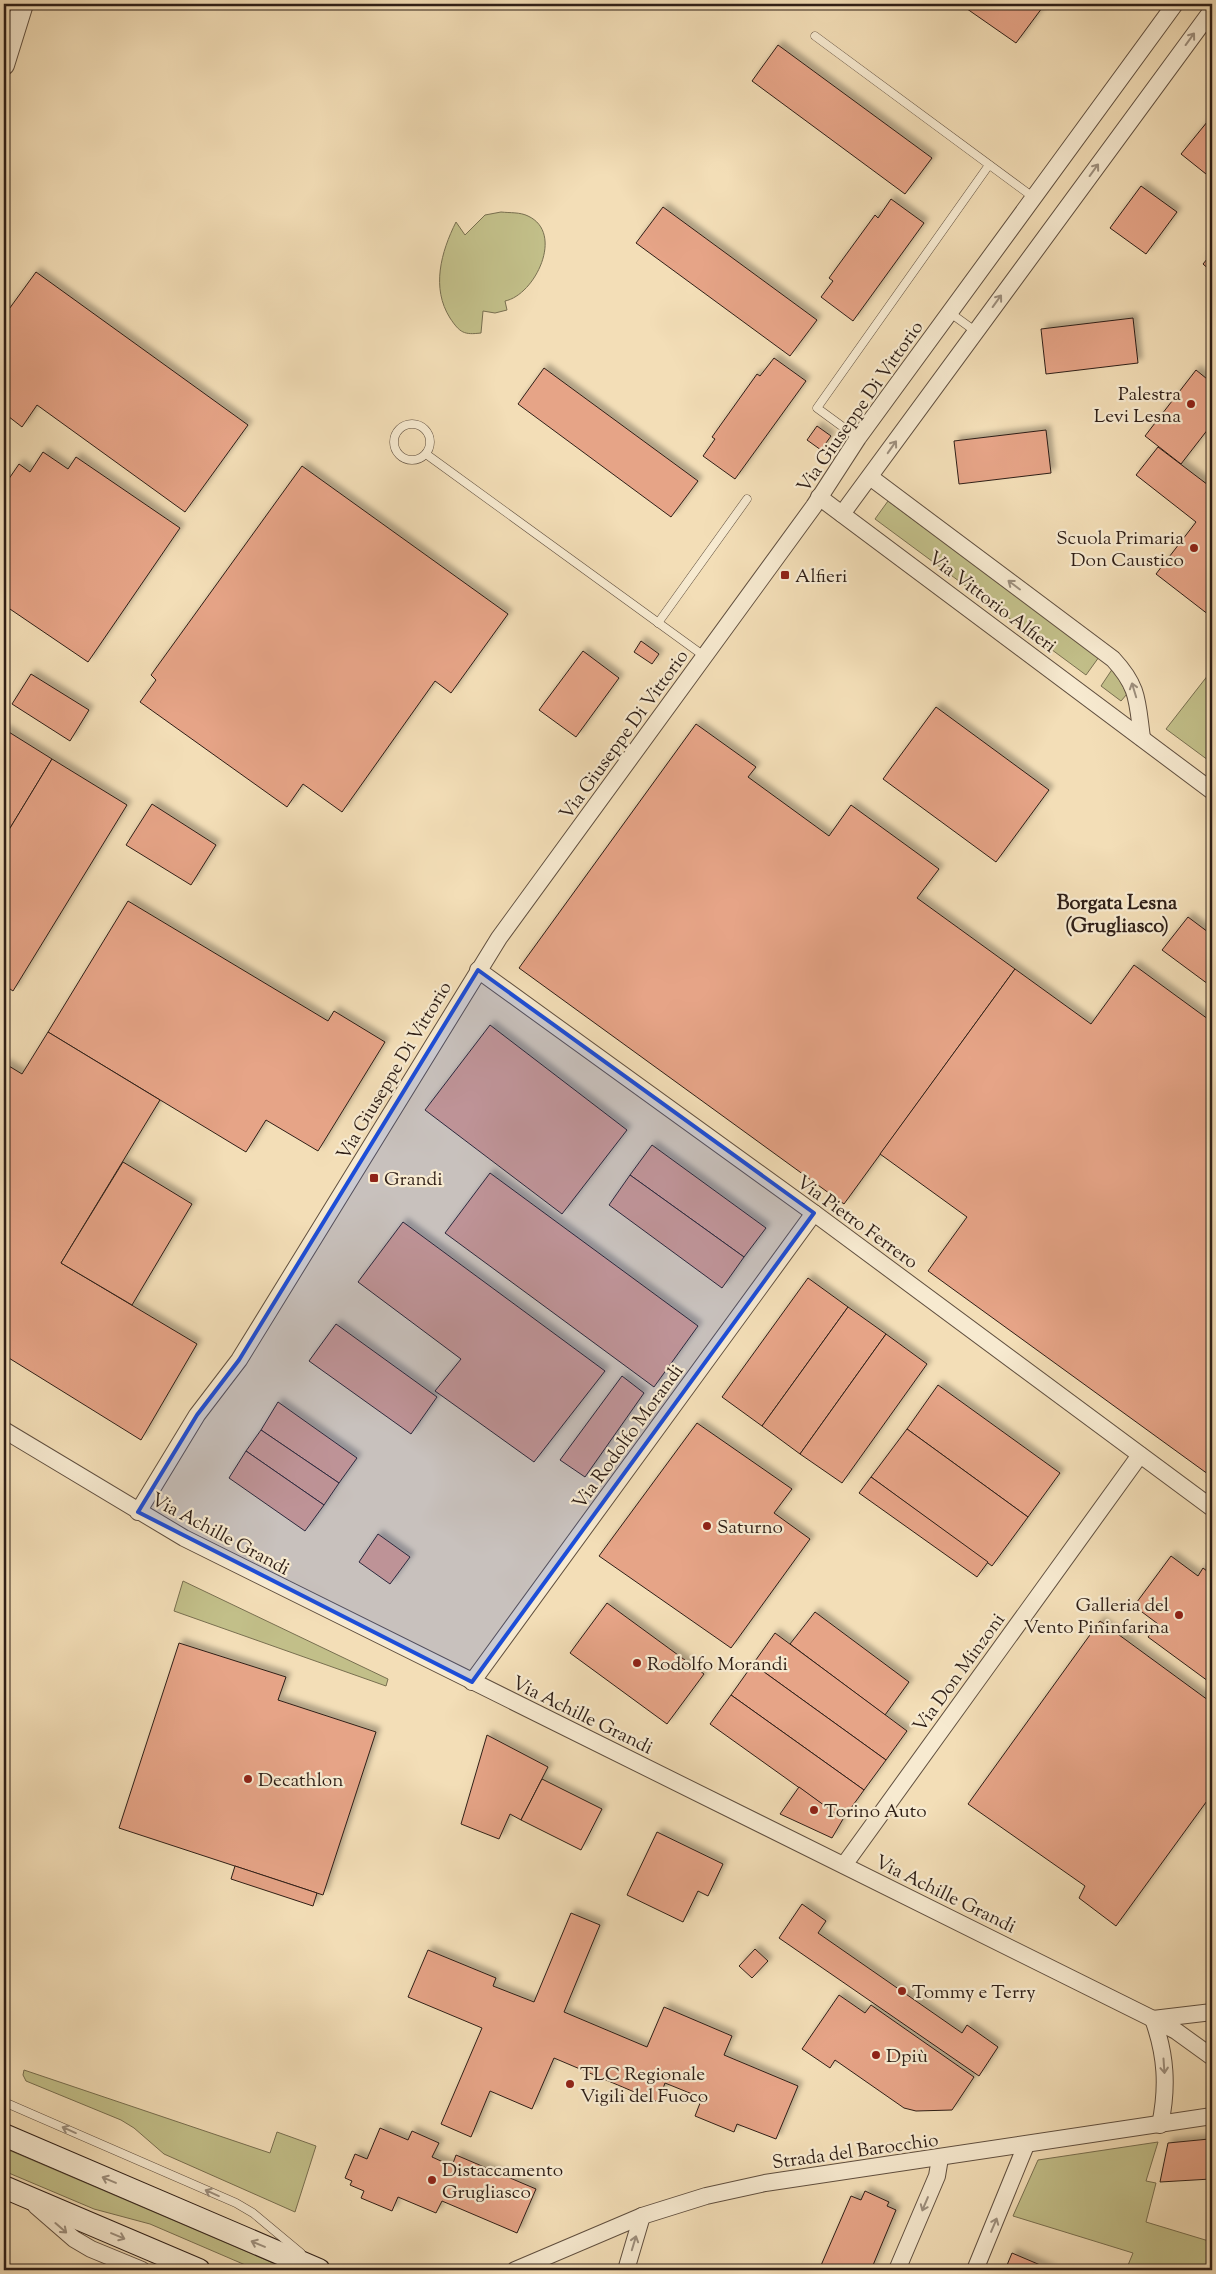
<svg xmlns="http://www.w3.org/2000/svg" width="1216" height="2274" font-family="'Sorts Mill Goudy',serif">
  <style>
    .green { fill: #c2bf89; stroke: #786f50 }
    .building { fill: #e6a487; stroke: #2f1f17; filter: url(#shadow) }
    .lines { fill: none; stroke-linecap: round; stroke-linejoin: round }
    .service-casing { stroke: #604f3f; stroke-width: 9 }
    .minor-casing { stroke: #604f3f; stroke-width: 18 }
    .tertiary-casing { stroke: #604f3f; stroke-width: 22 }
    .secondary-casing { stroke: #2f1f17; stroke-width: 24 }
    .service { stroke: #f7ead0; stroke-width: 8 }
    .minor { stroke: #f7ead0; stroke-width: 16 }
    .tertiary { stroke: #f7ead0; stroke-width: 20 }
    .secondary { stroke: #f7ead0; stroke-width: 22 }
    .oneway { stroke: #9d8f7d }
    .marked { fill: #1d4ed8; fill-opacity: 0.2; stroke: #1d4ed8; stroke-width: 4; stroke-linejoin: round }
    .poi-dot { fill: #8f2418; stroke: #f7ead0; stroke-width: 2 }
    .labels { text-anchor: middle; stroke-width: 4.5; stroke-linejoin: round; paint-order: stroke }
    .poi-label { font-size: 19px; fill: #2f1f17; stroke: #f7ead0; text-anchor: start }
    .street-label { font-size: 19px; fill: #2f1f17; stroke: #f7ead0 }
    .neighbourhood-label { font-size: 20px; font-weight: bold; fill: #2f1f17; stroke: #f7ead0 }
  </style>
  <defs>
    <filter id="shadow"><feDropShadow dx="4.5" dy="-4.5" stdDeviation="2.5" flood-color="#0004"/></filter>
  </defs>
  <rect width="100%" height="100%" fill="#f3deb7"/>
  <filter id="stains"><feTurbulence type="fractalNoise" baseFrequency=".004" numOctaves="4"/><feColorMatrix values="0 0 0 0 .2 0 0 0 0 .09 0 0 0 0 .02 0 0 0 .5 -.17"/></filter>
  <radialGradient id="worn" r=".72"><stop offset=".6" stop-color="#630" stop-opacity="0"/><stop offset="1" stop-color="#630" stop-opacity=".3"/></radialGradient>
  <g class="green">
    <path d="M501 212C510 213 520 212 528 216 565 233 535 295 505 301L507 310 495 313 483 311 481 333C464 335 460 333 450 318 431 288 441 252 456 222L465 235 485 215Z"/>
    <polygon points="888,501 1099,657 1086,675 875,519"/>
    <polygon points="1113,668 1127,694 1121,701 1101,686"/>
    <polygon points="1212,670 1212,763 1166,729"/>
    <polygon points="183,1581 388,1679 386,1686 174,1611"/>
    <polygon points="24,2070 270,2153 277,2132 316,2146 295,2212 164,2154 134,2128 121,2120 26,2081 23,2075"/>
    <polygon points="1158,2142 1146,2181 1156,2183 1146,2222 1212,2242 1212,2270 1126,2270 1133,2253 1013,2216 1038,2160"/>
    <polygon points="4,2148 280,2266 279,2270 257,2270 150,2224 94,2209 4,2171"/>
  </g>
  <g class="building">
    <polygon points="960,4 1045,4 1016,43"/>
    <polygon points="778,45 932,158 905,194 752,81"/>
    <polygon points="1212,116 1212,177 1211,178 1181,154"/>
    <polygon points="1141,186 1177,212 1146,254 1110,228"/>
    <polygon points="891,199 924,223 853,321 821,297 833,281 829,278 875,215 878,218"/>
    <polygon points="663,207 817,320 790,356 636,243"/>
    <polygon points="1212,253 1212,272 1203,264"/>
    <polygon points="36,272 248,425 185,512 37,405 22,427 4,413 4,316"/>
    <polygon points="1133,318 1138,363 1046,374 1041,329"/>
    <polygon points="774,358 806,381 735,479 703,456 715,439 712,437 757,374 760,376"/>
    <polygon points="544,368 698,481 671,517 518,404"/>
    <polygon points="1196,370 1212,383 1212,424 1181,464 1145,436"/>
    <polygon points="817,426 831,436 821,450 807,440"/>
    <polygon points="1046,430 1051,473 959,484 954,441"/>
    <polygon points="1158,447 1212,488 1212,611 1209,615 1156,574 1196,522 1136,475"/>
    <polygon points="43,452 68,469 76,457 180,528 88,662 4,605 4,486 19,464 30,472"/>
    <polygon points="302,466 508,614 451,693 435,681 342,812 303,784 287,807 140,702 156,680 151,675"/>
    <polygon points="641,641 659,654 652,664 634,652"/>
    <polygon points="583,651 619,678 576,737 539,710"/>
    <polygon points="31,674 89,710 70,741 12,704"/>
    <polygon points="936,707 1049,790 996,862 883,779"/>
    <polygon points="696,724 756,767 748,777 829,836 851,805 939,869 917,898 1015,969 844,1204 519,968"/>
    <polygon points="4,729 52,759 4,838"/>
    <polygon points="52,759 127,805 13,991 4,985 4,838"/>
    <polygon points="152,804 216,845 191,885 126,845"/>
    <polygon points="128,901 328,1021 334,1011 385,1042 318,1151 266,1120 246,1152 48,1032"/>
    <polygon points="1188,917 1212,935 1212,987 1162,950"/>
    <polygon points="1134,965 1212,1022 1212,1477 928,1271 967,1217 880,1154 1015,969 1091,1024"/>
    <polygon points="490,1025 627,1130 562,1214 425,1110"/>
    <polygon points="48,1032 160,1100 61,1263 197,1344 141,1440 4,1355 4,1063 22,1074"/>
    <polygon points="652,1145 766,1228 744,1257 630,1175"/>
    <polygon points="123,1162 192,1204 132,1305 61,1263"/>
    <polygon points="490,1173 698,1326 654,1387 445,1233"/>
    <polygon points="630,1175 744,1257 722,1288 609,1205"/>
    <polygon points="403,1222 605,1371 534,1462 435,1391 461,1359 358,1282"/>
    <polygon points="808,1278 848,1307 762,1426 722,1397"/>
    <polygon points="848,1307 886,1334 800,1454 762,1426"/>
    <polygon points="336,1324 437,1397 411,1434 309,1361"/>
    <polygon points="886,1334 927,1364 842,1483 800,1454"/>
    <polygon points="622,1376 644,1393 585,1477 560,1460"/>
    <polygon points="938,1385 1060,1473 1028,1517 907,1429"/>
    <polygon points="278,1402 357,1458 339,1483 261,1430"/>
    <polygon points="697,1423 792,1489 774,1513 810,1539 731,1648 599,1556"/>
    <polygon points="907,1429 1028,1517 992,1566 871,1477"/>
    <polygon points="261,1430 339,1483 324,1505 246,1451"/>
    <polygon points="246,1451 324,1505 305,1531 229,1478"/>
    <polygon points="871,1477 988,1562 977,1577 859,1493"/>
    <polygon points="378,1534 410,1557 390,1584 359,1562"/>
    <polygon points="1171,1556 1198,1576 1203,1568 1212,1575 1212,1684 1148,1637 1158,1624 1134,1606"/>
    <polygon points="607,1603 704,1674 667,1724 570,1653"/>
    <polygon points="815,1612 909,1682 885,1715 790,1644"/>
    <polygon points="1100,1621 1212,1703 1212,1794 1116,1926 1079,1898 1085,1886 968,1804"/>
    <polygon points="775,1633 907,1731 886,1760 753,1664"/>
    <polygon points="179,1643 286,1677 278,1700 376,1732 323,1895 119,1828"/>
    <polygon points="753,1664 886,1760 864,1790 731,1695"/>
    <polygon points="731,1695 864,1790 843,1819 710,1724"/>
    <polygon points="487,1735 548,1767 521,1820 510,1814 499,1839 461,1824"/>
    <polygon points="542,1779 602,1809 581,1850 521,1820"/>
    <polygon points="799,1787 843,1819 832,1838 780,1814"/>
    <polygon points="657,1832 723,1864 708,1896 698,1891 683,1922 627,1895"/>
    <polygon points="235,1866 317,1893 313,1906 231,1879"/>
    <polygon points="802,1904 826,1921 818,1933 962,2033 967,2025 998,2047 979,2076 779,1938"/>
    <polygon points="571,1913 600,1925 564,2012 647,2047 664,2007 732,2036 724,2055 798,2086 776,2139 737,2124 734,2132 695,2116 702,2098 665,2083 658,2102 554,2058 532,2109 490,2091 471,2137 441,2124 482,2028 408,1997 428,1950 496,1978 493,1986 534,2002"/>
    <polygon points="755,1949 768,1961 752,1978 739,1966"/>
    <polygon points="839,1995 865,2013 871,2005 974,2077 952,2110 916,2111 904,2108 835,2060 830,2068 802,2049"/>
    <polygon points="380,2128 408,2140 412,2131 439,2143 432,2157 452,2166 456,2155 536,2189 517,2233 442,2201 436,2213 398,2197 392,2211 361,2198 364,2191 350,2185 352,2181 345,2178 355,2154 367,2159"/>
    <polygon points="1209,2139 1211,2179 1160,2182 1168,2143"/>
    <polygon points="1209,2139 1212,2139 1212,2179 1211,2179"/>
    <polygon points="865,2191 889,2202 887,2206 896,2210 871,2270 819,2270 851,2196 861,2200"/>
    <polygon points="1012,2253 1052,2270 1005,2270"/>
  </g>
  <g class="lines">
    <defs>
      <g id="service">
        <polyline points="815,36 1033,197"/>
        <polyline points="949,312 975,331"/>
        <circle cx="412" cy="442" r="18"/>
        <polyline points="858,438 817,408 989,165"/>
        <polyline points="426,454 704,656"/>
        <polyline points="658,623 747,499"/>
        <polyline points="4,2102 236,2203 253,2213 301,2253"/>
      </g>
      <g id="minor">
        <path d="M870 477 1113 659C1139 687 1137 701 1142 738"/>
        <polyline points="819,497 1212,791"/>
        <polyline points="842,514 1212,10"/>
        <polyline points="478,970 814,1213 1212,1508"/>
        <polyline points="4,1430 184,1538 1153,2019 1176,2031 1212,2057"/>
        <polyline points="138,1512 197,1415 239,1360 499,938 814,506 858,438 1175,4"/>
        <polyline points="472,1682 814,1213"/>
        <polyline points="844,1865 1140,1455"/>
        <path d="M1160 2125C1168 2087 1166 2055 1153 2019L1212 2012"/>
        <polyline points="36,2206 74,2239 91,2249 142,2270"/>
        <polyline points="515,2270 642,2216 706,2196 765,2183 1212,2116"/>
        <polyline points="626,2270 642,2216"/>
        <polyline points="897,2270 937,2176 940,2158"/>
        <polyline points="975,2270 1026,2145"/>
      </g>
      <polyline id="tertiary" points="4,65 23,4"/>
      <g id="secondary">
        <polyline points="4,2135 319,2270"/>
        <polyline points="4,2187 199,2270"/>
      </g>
    </defs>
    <use href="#service" class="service-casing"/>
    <use href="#minor" class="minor-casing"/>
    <use href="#tertiary" class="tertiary-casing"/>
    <use href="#secondary" class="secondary-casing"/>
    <use href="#service" class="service"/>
    <use href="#minor" class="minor"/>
    <use href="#tertiary" class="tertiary"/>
    <use href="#secondary" class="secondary"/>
  </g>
  <defs><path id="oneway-shaft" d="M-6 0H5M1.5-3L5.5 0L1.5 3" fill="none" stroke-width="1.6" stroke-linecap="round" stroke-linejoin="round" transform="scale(1.25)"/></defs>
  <g class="oneway">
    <use href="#oneway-shaft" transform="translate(1190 39) rotate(-54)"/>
    <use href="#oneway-shaft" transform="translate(1094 170) rotate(-54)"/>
    <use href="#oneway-shaft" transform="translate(997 301) rotate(-54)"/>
    <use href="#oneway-shaft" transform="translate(892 447) rotate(-55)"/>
    <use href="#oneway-shaft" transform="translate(1014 585) rotate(-143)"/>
    <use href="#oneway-shaft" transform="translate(1134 690) rotate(-107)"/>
    <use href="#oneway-shaft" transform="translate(1164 2066) rotate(86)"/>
    <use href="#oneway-shaft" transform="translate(69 2130) rotate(-156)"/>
    <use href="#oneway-shaft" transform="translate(109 2180) rotate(-157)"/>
    <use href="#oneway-shaft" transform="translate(212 2193) rotate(-156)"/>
    <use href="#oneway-shaft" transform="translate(925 2204) rotate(113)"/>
    <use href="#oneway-shaft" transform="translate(994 2225) rotate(-67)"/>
    <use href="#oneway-shaft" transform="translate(61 2228) rotate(41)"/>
    <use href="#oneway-shaft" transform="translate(118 2236) rotate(23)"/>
    <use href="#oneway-shaft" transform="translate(634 2243) rotate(-73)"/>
    <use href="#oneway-shaft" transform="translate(258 2244) rotate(-157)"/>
  </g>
  <path class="marked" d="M478 970 814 1213 472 1682 138 1512 197 1415 239 1360Z"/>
  <g class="poi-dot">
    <circle cx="1191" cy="404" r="5"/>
    <circle cx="1194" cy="548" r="5"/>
    <rect x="780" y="570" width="10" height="10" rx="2.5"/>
    <rect x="369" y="1173" width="10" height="10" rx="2.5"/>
    <circle cx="707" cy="1526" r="5"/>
    <circle cx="1179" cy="1615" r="5"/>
    <circle cx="637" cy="1663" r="5"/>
    <circle cx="248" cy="1779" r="5"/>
    <circle cx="814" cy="1810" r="5"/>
    <circle cx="902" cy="1991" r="5"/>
    <circle cx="876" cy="2055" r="5"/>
    <circle cx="570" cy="2084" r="5"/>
    <circle cx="432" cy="2180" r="5"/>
  </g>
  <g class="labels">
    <g class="poi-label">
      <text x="1181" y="400" text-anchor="end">Palestra<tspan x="1181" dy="22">Levi Lesna</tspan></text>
      <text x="1184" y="544" text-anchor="end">Scuola Primaria<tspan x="1184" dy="22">Don Caustico</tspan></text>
      <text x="795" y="582">Alfieri</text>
      <text x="384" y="1185">Grandi</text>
      <text x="717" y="1533">Saturno</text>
      <text x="1169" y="1611" text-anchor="end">Galleria del<tspan x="1169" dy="22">Vento Pininfarina</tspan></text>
      <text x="647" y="1670">Rodolfo Morandi</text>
      <text x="258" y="1786">Decathlon</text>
      <text x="824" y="1817">Torino Auto</text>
      <text x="912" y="1998">Tommy e Terry</text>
      <text x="886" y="2062">Dpiù</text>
      <text x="580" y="2080">TLC Regionale<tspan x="580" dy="22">Vigili del Fuoco</tspan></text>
      <text x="442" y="2176">Distaccamento<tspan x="442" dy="22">Grugliasco</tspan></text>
    </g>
    <g class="street-label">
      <text transform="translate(859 406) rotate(-55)" y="7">Via Giuseppe Di Vittorio</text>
      <text transform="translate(993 601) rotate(37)" y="7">Via Vittorio Alfieri</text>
      <text transform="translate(623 734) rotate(-54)" y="7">Via Giuseppe Di Vittorio</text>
      <text transform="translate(393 1070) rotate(-59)" y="7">Via Giuseppe Di Vittorio</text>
      <text transform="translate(858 1221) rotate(36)" y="7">Via Pietro Ferrero</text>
      <text transform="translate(627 1436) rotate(-54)" y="7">Via Rodolfo Morandi</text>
      <text transform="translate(221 1533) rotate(28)" y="7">Via Achille Grandi</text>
      <text transform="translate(958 1672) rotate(-54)" y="7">Via Don Minzoni</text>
      <text transform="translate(583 1714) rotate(26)" y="7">Via Achille Grandi</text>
      <text transform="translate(946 1893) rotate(26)" y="7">Via Achille Grandi</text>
      <text transform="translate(855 2150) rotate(-8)" y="7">Strada del Barocchio</text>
    </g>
    <g class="neighbourhood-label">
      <text x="1117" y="909">Borgata Lesna<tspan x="1117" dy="23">(Grugliasco)</tspan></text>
    </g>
  </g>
  <rect width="1216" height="2274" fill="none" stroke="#f3deb7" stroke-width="20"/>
  <rect x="5" y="5" width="1206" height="2264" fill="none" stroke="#2f1f17" stroke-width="2.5"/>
  <rect x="10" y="10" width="1196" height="2254" fill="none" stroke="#2f1f17"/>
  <rect width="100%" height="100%" filter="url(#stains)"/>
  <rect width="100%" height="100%" fill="url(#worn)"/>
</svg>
